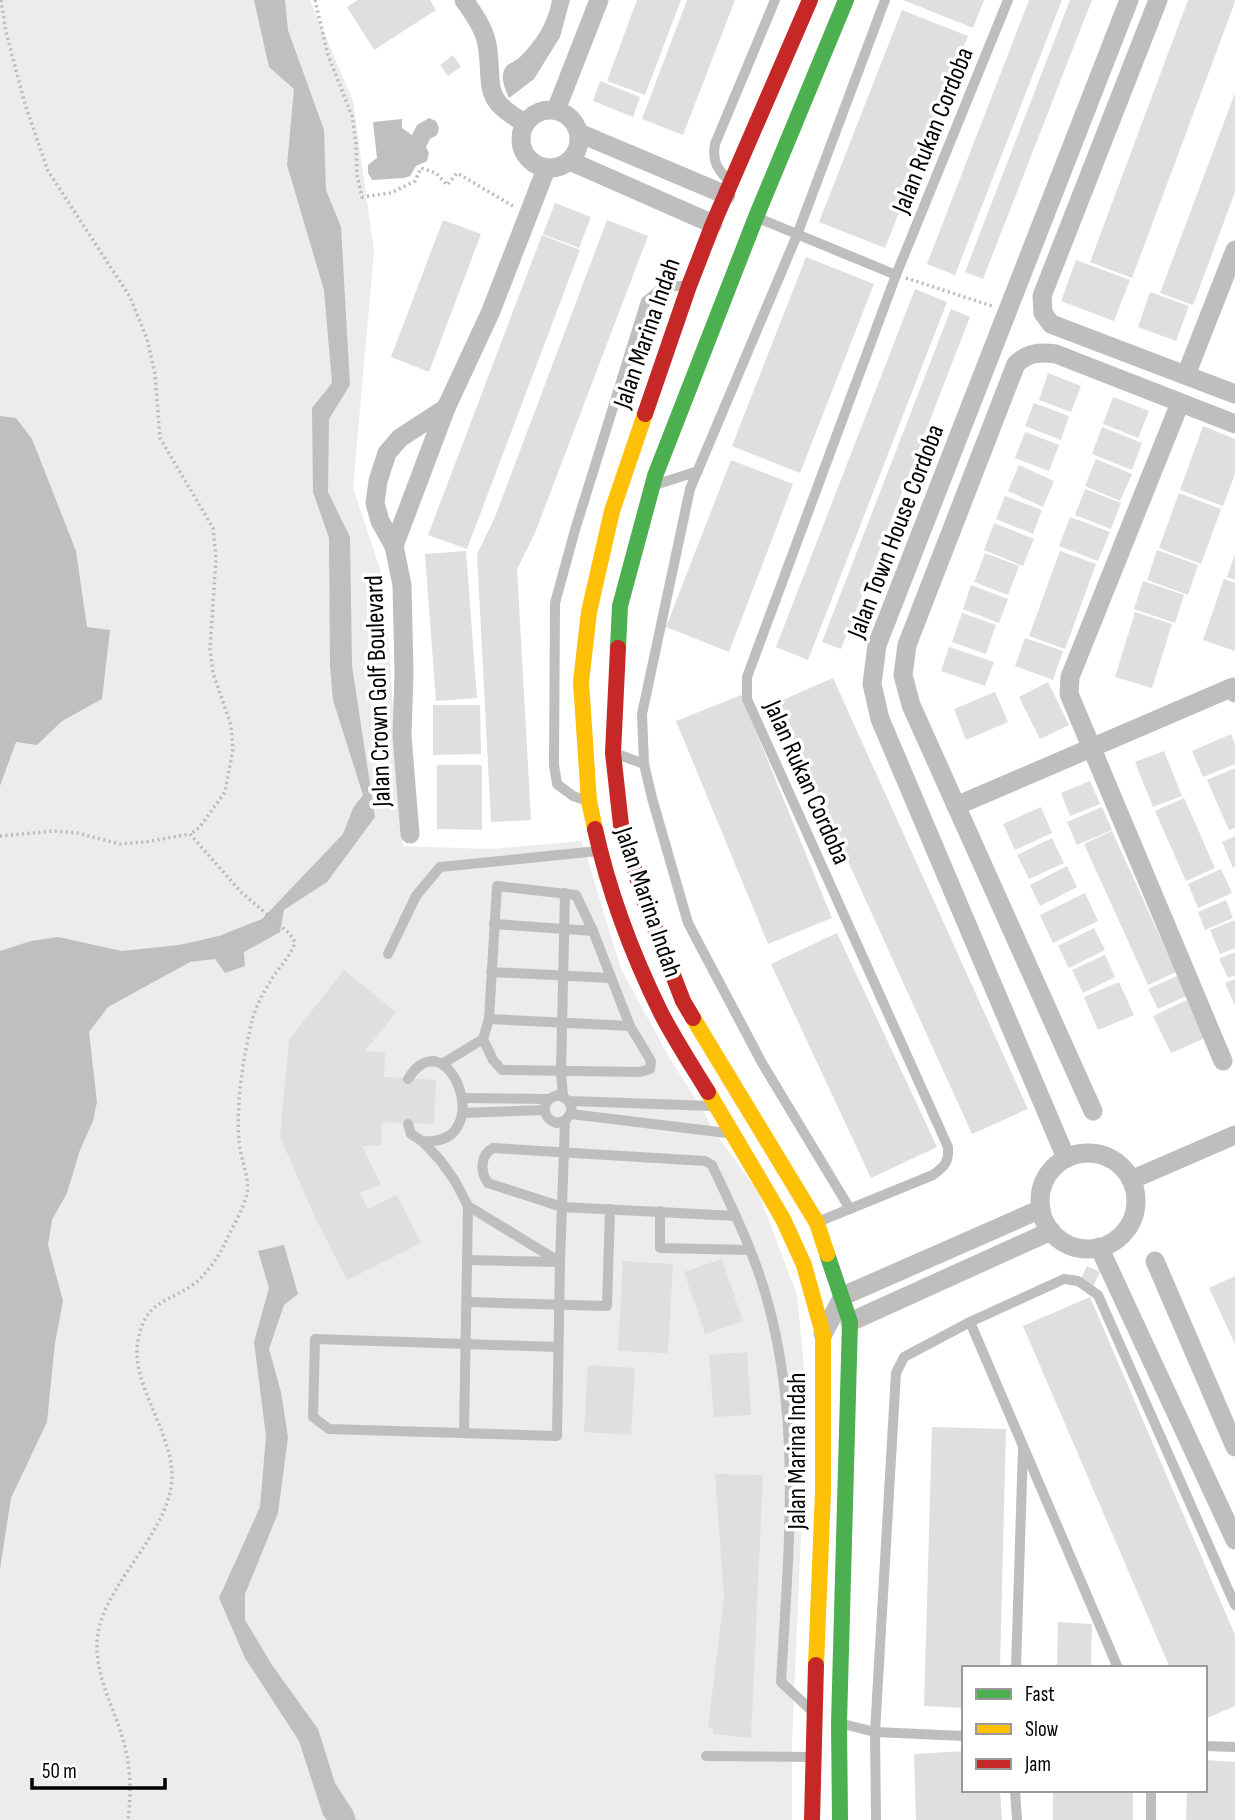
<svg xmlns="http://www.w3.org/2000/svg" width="1235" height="1820" font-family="'Sofia Sans Condensed',sans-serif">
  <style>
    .green { fill: #ececec }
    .water { fill: #bfbfbf }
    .building { fill: #dfdfdf }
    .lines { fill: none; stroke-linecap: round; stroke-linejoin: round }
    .path { stroke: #b9b9b9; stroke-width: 3.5; stroke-dasharray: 2 3.5; stroke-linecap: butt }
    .lane { stroke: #bebebe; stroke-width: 10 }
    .street { stroke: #bebebe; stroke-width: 19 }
    .fast { stroke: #4caf50; stroke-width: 16 }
    .slow { stroke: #ffc107; stroke-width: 16 }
    .jam { stroke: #c62828; stroke-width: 16 }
    .labels { text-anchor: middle; stroke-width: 7; stroke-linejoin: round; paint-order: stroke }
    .street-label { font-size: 26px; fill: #000; stroke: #fff }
  </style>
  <rect width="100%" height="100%" fill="#fff"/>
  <polygon class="green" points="0,0 310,0 353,101 374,251 353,488 384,581 403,846 490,849 582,841 621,969 670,1059 701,1107 714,1131 758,1192 797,1295 807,1398 792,1743 792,1820 0,1820"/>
  <g class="water">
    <polygon points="254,0 285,0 288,30 324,130 326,190 341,227 350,385 329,419 328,492 350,537 352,666 375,817 327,882 284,910 280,932 244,952 245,966 225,973 215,959 190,962 108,1007 89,1032 97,1102 93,1121 80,1150 67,1193 52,1220 48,1245 63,1301 55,1343 47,1422 11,1498 0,1569 0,951 31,941 58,937 122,951 179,945 219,936 262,919 343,834 353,808 363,795 333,700 330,666 329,538 313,492 312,408 332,383 324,290 287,165 294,89 269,67"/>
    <path d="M552 0H570L560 37 534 79 509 98C505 89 499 76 506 67 509 63 516 61 520 57 536 41 548 23 552 0Z"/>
    <polygon points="429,118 436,121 439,128 437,135 430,139 426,147 429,153 427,161 416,166 410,176 404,178 372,180 368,173 368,165 377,158 373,122 402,119 402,128 412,135 417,125"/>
    <polygon points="0,416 16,418 32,439 76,551 87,627 110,630 102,699 62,721 37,745 16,742 0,786"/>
    <polygon points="284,1245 298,1294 284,1305 269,1349 281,1392 288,1437 278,1513 245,1594 245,1620 272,1665 318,1729 335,1783 353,1811 356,1820 327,1820 323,1815 299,1741 245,1658 219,1598 260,1507 266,1436 254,1342 269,1288 258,1251"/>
  </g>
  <g class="building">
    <polygon points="358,0 430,0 436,10 374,50 347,7"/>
    <polygon points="637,0 681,0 645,95 607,81"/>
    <polygon points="687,0 735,0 683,135 642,119"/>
    <polygon points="903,0 984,0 973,28"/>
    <polygon points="1029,0 1062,0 955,275 927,264"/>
    <polygon points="1070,0 1092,0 983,279 965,272"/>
    <polygon points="1188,0 1235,0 1235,2 1132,278 1090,262"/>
    <polygon points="902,10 968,36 885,248 819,222"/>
    <polygon points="453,55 461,67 448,76 440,65"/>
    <polygon points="600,81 640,97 633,117 593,101"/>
    <polygon points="1235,93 1235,192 1193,305 1160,293"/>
    <polygon points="555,203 591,217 579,248 543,234"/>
    <polygon points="443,220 481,234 429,372 391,357"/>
    <polygon points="607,220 648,236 535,533 517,569 531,820 491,822 477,554 495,517"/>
    <polygon points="542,235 580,250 467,549 428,535"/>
    <polygon points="806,257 874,284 800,473 732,446"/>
    <polygon points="1076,260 1130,280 1114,321 1061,301"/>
    <polygon points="915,289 947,302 808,660 776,647"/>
    <polygon points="1150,292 1189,306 1176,341 1138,327"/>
    <polygon points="951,309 970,317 841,649 822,642"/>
    <polygon points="1048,373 1081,386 1071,412 1039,400"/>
    <polygon points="1113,397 1149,411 1138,438 1103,424"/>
    <polygon points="1034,403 1069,416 1061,440 1025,426"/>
    <polygon points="1203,426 1235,439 1235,474 1223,506 1180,490"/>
    <polygon points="1102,427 1142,443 1132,470 1092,454"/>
    <polygon points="1025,432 1059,445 1049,471 1015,458"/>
    <polygon points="1096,459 1132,474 1120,501 1085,486"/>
    <polygon points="731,460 793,484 729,652 666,627"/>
    <polygon points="1019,465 1054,481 1043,507 1008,491"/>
    <polygon points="1085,489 1121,503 1111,529 1075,515"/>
    <polygon points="1179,493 1221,509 1201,564 1159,548"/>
    <polygon points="1005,496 1042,510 1033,534 996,519"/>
    <polygon points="1070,517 1110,532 1098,561 1059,546"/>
    <polygon points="994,523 1034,539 1023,566 984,550"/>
    <polygon points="1157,550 1198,565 1188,595 1147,580"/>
    <polygon points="466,551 477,698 436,701 425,554"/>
    <polygon points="1060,551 1096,564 1065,649 1029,636"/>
    <polygon points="985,553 1019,566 1008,595 974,582"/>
    <polygon points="1235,554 1235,580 1227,577"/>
    <polygon points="1224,579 1235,583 1235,651 1203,640"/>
    <polygon points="1143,581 1184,595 1175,623 1134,609"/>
    <polygon points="971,585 1008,599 999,623 963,609"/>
    <polygon points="1135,612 1172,624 1152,688 1115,677"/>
    <polygon points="962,613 996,625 986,654 952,642"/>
    <polygon points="1025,638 1063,651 1053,680 1015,666"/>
    <polygon points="949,647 994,662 985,686 941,671"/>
    <polygon points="833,678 1028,1109 972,1134 776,703"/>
    <polygon points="1048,682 1069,725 1040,739 1019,697"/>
    <polygon points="995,692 1008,722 966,740 954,709"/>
    <polygon points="741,695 832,918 768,944 676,721"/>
    <polygon points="433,705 480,705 481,754 433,755"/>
    <polygon points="1231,734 1235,745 1235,764 1203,777 1192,751"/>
    <polygon points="1164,751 1182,796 1153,807 1135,762"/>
    <polygon points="437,765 482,765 482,830 437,829"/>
    <polygon points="1235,768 1235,828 1229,830 1207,780"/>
    <polygon points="1090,781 1100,804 1070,816 1061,793"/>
    <polygon points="1184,798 1215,868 1186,881 1155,811"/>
    <polygon points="1041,807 1052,833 1015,850 1003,824"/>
    <polygon points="1102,807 1112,830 1077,845 1067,822"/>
    <polygon points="1112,831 1176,972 1148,985 1084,844"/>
    <polygon points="1235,836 1235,867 1233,868 1222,842"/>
    <polygon points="1052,838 1064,863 1029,879 1017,855"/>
    <polygon points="1067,866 1077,887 1040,906 1030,885"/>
    <polygon points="1221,869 1232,893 1198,908 1188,884"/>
    <polygon points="1085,893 1098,921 1053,943 1040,915"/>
    <polygon points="1226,900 1233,918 1205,930 1198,912"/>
    <polygon points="1235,920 1235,948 1220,954 1210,930"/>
    <polygon points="1094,928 1105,950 1069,968 1058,946"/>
    <polygon points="837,933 937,1147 871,1178 771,964"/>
    <polygon points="1235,952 1235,975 1228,978 1219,959"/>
    <polygon points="1105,955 1115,977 1083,993 1072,970"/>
    <polygon points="344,970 396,1012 365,1051 385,1052 384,1077 436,1080 434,1124 382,1122 381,1145 362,1146 381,1184 360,1193 368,1209 397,1195 421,1243 347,1280 314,1215 280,1137 289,1040"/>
    <polygon points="1177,976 1186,996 1158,1009 1148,989"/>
    <polygon points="1235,979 1235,1006 1225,983"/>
    <polygon points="1119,982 1134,1015 1098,1030 1084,997"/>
    <polygon points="1187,1000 1205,1038 1171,1053 1153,1016"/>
    <polygon points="722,1259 743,1321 705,1334 684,1272"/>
    <polygon points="623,1261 673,1264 668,1353 618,1351"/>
    <polygon points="1087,1266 1100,1272 1093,1287 1080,1281"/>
    <polygon points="1235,1276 1235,1344 1209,1288"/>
    <polygon points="1090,1297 1235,1635 1235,1706 1205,1719 1205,1668 1170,1668 1023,1326"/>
    <polygon points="747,1352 751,1415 714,1417 709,1355"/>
    <polygon points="588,1365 635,1368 631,1435 584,1432"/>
    <polygon points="932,1427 1006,1429 1000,1668 964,1668 964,1708 924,1706"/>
    <polygon points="715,1474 763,1475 751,1738 713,1734 713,1728 708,1727 724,1597"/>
    <polygon points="1058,1622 1092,1624 1091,1668 1057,1668"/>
    <polygon points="964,1751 964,1790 1000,1790 1002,1820 916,1820 914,1754"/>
    <polygon points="1205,1760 1235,1762 1235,1820 1186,1820 1187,1790 1205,1790"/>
    <rect x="1053" y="1790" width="80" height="30"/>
  </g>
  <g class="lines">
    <g class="path">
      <polyline points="1,0 6,32 25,104 48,171 130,297 147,339 155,374 160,438 213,528 216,558 210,649 213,673 231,725 233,749 225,792 199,828 190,834"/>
      <polyline points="315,0 328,55 352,116 356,142 357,175 362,197 391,193 415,181 421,168 436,173 447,185 457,173 513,206"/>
      <polyline points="906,278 992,306"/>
      <path d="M0 836 53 831 77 833 120 844 145 842 190 834 241 892 290 934 295 942C290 958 278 968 270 982 263 993 255 1008 252 1021 243 1058 236 1103 239 1141 240 1159 250 1176 247 1194 245 1206 227 1238 221 1251 214 1263 205 1275 194 1284 166 1304 145 1300 138 1341 130 1381 170 1429 172 1473 174 1525 114 1575 100 1624 88 1669 115 1705 125 1747 131 1771 131 1795 128 1820"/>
    </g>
    <g class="lane">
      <path d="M729 181C717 169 712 161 715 144L775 0"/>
      <polyline points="758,218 896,275"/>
      <polyline points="655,485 698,471"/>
      <polyline points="617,754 644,764"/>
      <polyline points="585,800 573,796 557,784 554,765 555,603 575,530 646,301 664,286 687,286"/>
      <polyline points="494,924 593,931"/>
      <polyline points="388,954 416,896 440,867 598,851"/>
      <polyline points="491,972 611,978"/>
      <polyline points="489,1019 630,1026"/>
      <polyline points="442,1064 483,1039 489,1019 497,886 576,895 593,931 630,1026 651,1061 650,1069 640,1072 502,1070 493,1060 483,1039"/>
      <path d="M408 1079C448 1014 500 1148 422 1141L411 1134 408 1124"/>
      <polyline points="563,1096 561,1072 565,893"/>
      <polyline points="463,1098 548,1099"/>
      <path d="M569 1101 572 1111 565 1121 556 1123C539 1116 542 1098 559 1095L569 1101 712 1106"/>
      <polyline points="463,1113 544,1110"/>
      <polyline points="571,1114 727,1133"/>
      <polyline points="422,1141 440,1160 455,1181 468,1206 560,1262 565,1121"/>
      <polyline points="850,1209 762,1063 688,923 652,798 644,764 642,714 690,489 797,235 885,0"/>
      <polyline points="660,1211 660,1248 748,1250"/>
      <path d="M736 1216 562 1207 488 1183C480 1172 480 1155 493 1148L705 1161 712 1165C732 1207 756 1257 768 1303 802 1426 788 1556 781 1682L811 1710"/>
      <path d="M820 1221 933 1175C945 1166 949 1162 948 1147L747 699V677L896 275 1008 0"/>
      <polyline points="467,1260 560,1262 557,1436 329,1429 313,1417 315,1339 558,1347"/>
      <polyline points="467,1302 607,1306 610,1209"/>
      <polyline points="970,1322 1118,1668"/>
      <polyline points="464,1432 468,1206"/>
      <polyline points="1016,1668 1023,1448"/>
      <polyline points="839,1723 875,1732 964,1736"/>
      <polyline points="1205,1746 1235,1747"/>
      <polyline points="706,1756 812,1757"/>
      <polyline points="1015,1790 1017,1820"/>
      <polyline points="876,1820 875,1732 896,1373 904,1357 970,1322 1064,1279 1078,1281 1098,1295 1235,1605"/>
      <polyline points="1151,1820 1151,1790"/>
    </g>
    <g class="street">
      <path d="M464 0C473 13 484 28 487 44 494 88 480 98 525 123"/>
      <polyline points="1158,0 1042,296 1043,313 1051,324 1235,394"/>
      <circle cx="550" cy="139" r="29"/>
      <polyline points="556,110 599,0"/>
      <polyline points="579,133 726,195"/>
      <polyline points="570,161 713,224"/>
      <polyline points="1186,375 1235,250"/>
      <polyline points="1180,403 1070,677 1069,694 1223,1061"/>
      <polyline points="394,546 446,408"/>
      <polyline points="956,806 1233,687 1235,693"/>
      <polyline points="410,834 402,736 404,673 402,585 394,546 380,521 375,503 378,481 387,453 400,438 446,408 491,311 546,169"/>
      <path d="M1093 1111 911 705 903 675 907 645 1016 364C1029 352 1040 352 1056 354L1235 424"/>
      <circle cx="1088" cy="1201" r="48"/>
      <polyline points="1066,1158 880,719 872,684 877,645 1129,0"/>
      <polyline points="1131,1180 1235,1135"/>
      <polyline points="1099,1247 1235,1540"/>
      <polyline points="1155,1261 1235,1447"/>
      <polyline points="850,1322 1051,1231"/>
      <polyline points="823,1334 843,1296 1041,1209"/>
    </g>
    <g class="fast">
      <polyline points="618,648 620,606 655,476 756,217 846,0"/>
      <polyline points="827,1254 850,1322 839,1723 840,1820"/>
    </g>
    <g class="slow">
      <polyline points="595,829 589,801 581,682 589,612 612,511 645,414"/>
      <polyline points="693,1018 817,1223 827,1254"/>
      <polyline points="708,1092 783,1219 804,1265 823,1334 823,1492 816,1665"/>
    </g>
    <g class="jam">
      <polyline points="645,414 689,286 713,224 810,0"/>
      <polyline points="618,648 613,753 621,825 644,900 683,1001 693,1018"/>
      <path d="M595 829C609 893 632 954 661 1013 675 1040 692 1066 708 1092"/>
      <polyline points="812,1820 816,1665"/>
    </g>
  </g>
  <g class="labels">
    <g class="street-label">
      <text transform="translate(932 130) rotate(-68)" y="9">Jalan Rukan Cordoba</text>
      <text transform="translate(646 333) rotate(-71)" y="9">Jalan Marina Indah</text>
      <text transform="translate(895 531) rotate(-69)" y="9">Jalan Town House Cordoba</text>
      <text transform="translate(377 691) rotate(-92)" y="9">Jalan Crown Golf Boulevard</text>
      <text transform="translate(808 782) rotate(66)" y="9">Jalan Rukan Cordoba</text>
      <text transform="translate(649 902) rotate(71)" y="9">Jalan Marina Indah</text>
      <text transform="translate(796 1451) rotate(-90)" y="9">Jalan Marina Indah</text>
    </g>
  </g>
  <rect x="962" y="1666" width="245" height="126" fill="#ffffff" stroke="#999999" stroke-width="2"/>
  <rect x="976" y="1689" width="35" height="10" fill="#4caf50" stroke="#999999" stroke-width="2"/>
  <text x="1025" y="1701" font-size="21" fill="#000000">Fast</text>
  <rect x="976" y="1724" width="35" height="10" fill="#ffc107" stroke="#999999" stroke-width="2"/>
  <text x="1025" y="1736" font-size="21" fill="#000000">Slow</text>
  <rect x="976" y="1759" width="35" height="10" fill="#c62828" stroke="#999999" stroke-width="2"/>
  <text x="1025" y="1771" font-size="21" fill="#000000">Jam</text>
  <path d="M32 1778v10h133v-10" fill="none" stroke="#000000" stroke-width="3.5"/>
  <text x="42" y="1778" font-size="21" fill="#000000" stroke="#ffffff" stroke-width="5" paint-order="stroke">50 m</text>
</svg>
